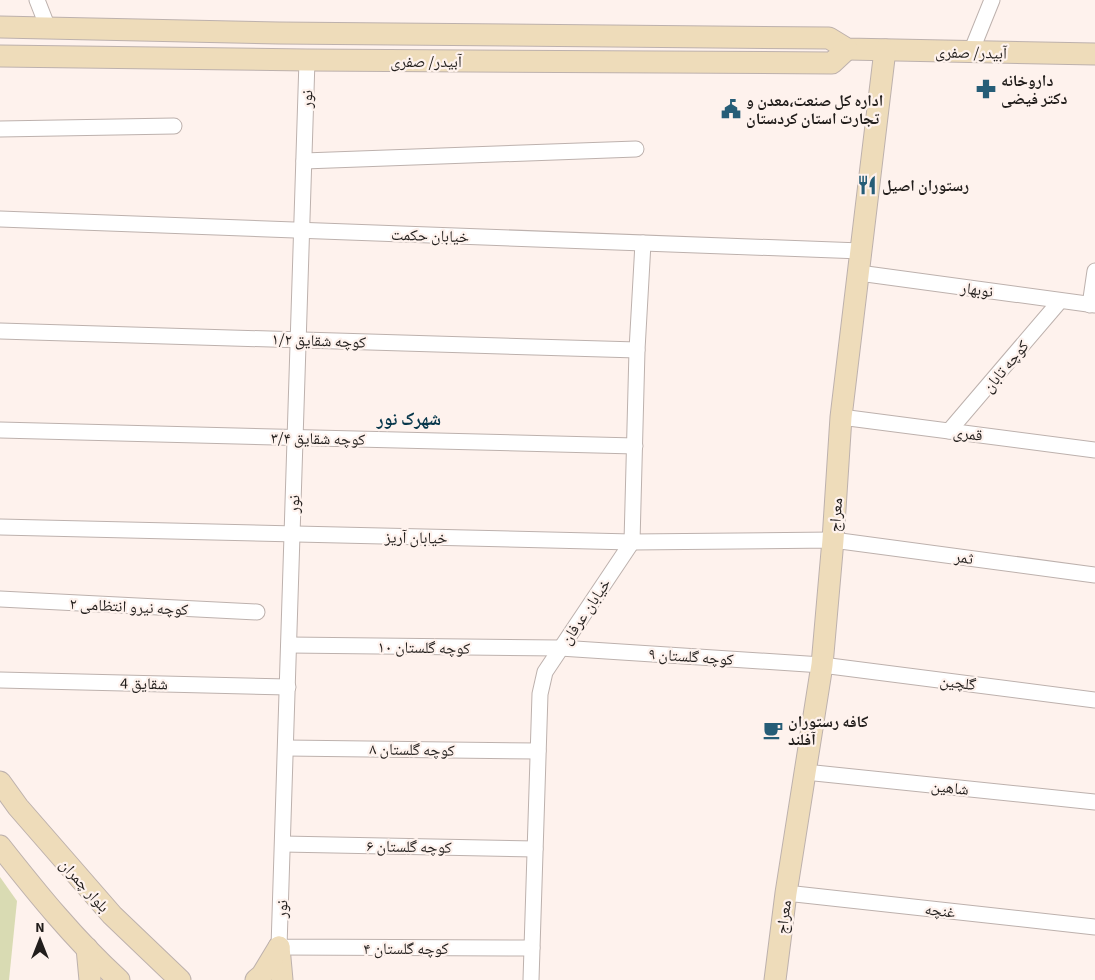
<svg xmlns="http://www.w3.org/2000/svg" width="1095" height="980" font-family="'Source Sans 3','Noto Naskh Arabic',sans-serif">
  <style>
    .green { fill: #d9dbb3 }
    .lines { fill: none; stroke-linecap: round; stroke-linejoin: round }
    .street-casing { stroke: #bdb1ad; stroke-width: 17 }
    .secondary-casing { stroke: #bdb1ad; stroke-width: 23 }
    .street { stroke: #fff; stroke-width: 15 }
    .secondary { stroke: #eedcba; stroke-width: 21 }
    .labels { text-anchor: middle; stroke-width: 4.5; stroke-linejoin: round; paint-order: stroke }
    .street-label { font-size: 16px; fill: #221e1c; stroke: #fef2ed }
    .poi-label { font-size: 16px; font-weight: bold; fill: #221e1c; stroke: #fef2ed; text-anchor: start }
    .neighbourhood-label { font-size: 18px; font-weight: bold; fill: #06364a; stroke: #fef2ed }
  </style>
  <rect width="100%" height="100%" fill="#fef2ed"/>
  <polygon class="green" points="0,877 17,901 9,980 0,980"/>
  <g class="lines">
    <defs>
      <g id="street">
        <polyline points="37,0 48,28"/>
        <polyline points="971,52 992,0"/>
        <polyline points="307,60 279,947 532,948"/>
        <polyline points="0,129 174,126"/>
        <polyline points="304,161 636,149"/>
        <polyline points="0,219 861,251"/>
        <polyline points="859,273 1095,305"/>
        <polyline points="1090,305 1095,271"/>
        <polyline points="0,331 637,350"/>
        <polyline points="841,417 1095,450"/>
        <polyline points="0,430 635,446"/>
        <polyline points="949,431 1060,301"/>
        <polyline points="0,527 632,542 833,540 1095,575"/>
        <polyline points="0,599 257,612"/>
        <polyline points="289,645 560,648 822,665 1095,700"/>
        <polyline points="0,680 288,687"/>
        <polyline points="286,748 538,751"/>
        <polyline points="805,772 1095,802"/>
        <polyline points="283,844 535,849"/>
        <polyline points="786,893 1095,927"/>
        <polyline points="531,980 540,694 545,672 632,542 637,350 643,243"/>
      </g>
      <g id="secondary">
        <polyline points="0,27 279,33 829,38 847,49 1095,54"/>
        <polyline points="0,56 307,60 832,63 847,49"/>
        <polyline points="0,782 18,807 112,915 180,980"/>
        <path d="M0 846C37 893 75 940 119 980"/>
        <polyline points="279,947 282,980"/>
        <polyline points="87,948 90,980"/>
        <polyline points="256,980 262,975 279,947"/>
        <polyline points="775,980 786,893 822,665 833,540 841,417 885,50"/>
      </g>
    </defs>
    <use href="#street" class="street-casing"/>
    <use href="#secondary" class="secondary-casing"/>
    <use href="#street" class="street"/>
    <use href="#secondary" class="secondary"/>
  </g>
  <defs>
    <symbol id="pharmacy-bare" viewBox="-9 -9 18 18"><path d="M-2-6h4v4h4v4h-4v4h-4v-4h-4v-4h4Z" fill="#265d77" stroke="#fef2ed" stroke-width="2.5" paint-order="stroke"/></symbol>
    <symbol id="civic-bare" viewBox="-9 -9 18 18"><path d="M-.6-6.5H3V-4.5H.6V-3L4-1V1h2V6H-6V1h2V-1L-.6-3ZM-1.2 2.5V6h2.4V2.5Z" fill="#265d77" stroke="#fef2ed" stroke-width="2.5" paint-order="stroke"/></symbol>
    <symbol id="restaurant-bare" viewBox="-9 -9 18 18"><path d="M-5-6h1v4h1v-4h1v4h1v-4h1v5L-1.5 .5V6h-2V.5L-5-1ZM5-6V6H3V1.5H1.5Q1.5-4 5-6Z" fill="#265d77" stroke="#fef2ed" stroke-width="2.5" paint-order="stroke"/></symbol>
    <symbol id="cafe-bare" viewBox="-9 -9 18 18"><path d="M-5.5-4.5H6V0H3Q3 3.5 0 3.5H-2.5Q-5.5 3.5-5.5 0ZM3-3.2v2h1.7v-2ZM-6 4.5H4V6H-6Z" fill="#265d77" stroke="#fef2ed" stroke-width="2.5" paint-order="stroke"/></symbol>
  </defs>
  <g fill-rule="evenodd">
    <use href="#pharmacy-bare" x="972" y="75" width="28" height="28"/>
    <use href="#civic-bare" x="717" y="95" width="28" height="28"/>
    <use href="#restaurant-bare" x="853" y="171" width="28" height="28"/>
    <use href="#cafe-bare" x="759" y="716" width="28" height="28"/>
  </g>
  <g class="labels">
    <g class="street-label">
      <text transform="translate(971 52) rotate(1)" y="6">آبیدر/ صفری</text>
      <text x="426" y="67">آبیدر/ صفری</text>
      <text transform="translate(306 99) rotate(-88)" y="6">نور</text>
      <text transform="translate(430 235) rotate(2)" y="6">خیابان حکمت</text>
      <text transform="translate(977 289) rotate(8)" y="6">نوبهار</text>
      <text transform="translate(319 340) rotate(2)" y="6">کوچه شقایق ۱/۲</text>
      <text transform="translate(1005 366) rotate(-50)" y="6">کوچه تابان</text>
      <text transform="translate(968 433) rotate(7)" y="6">قمری</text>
      <text transform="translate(318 438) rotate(1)" y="6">کوچه شقایق ۳/۴</text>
      <text transform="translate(293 504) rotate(-88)" y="6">نور</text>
      <text transform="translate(835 515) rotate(-86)" y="6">معراج</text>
      <text transform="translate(416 537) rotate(1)" y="6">خیابان آریز</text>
      <text transform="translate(964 557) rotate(7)" y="6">ثمر</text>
      <text transform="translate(129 606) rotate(3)" y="6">کوچه نیرو انتظامی ۲</text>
      <text transform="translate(585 611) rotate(-56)" y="6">خیابان عرفان</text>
      <text transform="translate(424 647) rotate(1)" y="6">کوچه گلستان ۱۰</text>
      <text transform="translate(691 656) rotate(4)" y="6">کوچه گلستان ۹</text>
      <text transform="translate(958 682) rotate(7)" y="6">گلچین</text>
      <text transform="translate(144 683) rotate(1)" y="6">شقایق 4</text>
      <text transform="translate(412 749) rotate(1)" y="6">کوچه گلستان ۸</text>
      <text transform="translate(950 787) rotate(6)" y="6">شاهین</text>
      <text transform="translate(409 846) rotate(1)" y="6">کوچه گلستان ۶</text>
      <text transform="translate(85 885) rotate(48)" y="6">بلوار چمران</text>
      <text transform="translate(281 909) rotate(-88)" y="6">نور</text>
      <text transform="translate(940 910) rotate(6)" y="6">غنچه</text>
      <text transform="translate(783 917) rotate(-83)" y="6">معراج</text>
      <text x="406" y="954">کوچه گلستان ۴</text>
    </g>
    <g class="poi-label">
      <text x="1001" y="86">داروخانه<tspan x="1001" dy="18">دکتر فیضی</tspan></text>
      <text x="746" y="106">اداره کل صنعت،معدن و<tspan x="746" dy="18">تجارت استان کردستان</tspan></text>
      <text x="882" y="191">رستوران اصیل</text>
      <text x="788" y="727">کافه رستوران<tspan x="788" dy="18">آفلند</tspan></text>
    </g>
    <g class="neighbourhood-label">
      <text x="409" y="425">شهرک نور</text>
    </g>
  </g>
  <g transform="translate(40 940)" stroke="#fef2ed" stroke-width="4" paint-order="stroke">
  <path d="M0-4L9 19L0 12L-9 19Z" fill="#221e1c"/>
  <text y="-8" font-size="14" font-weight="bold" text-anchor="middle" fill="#221e1c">N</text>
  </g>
</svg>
